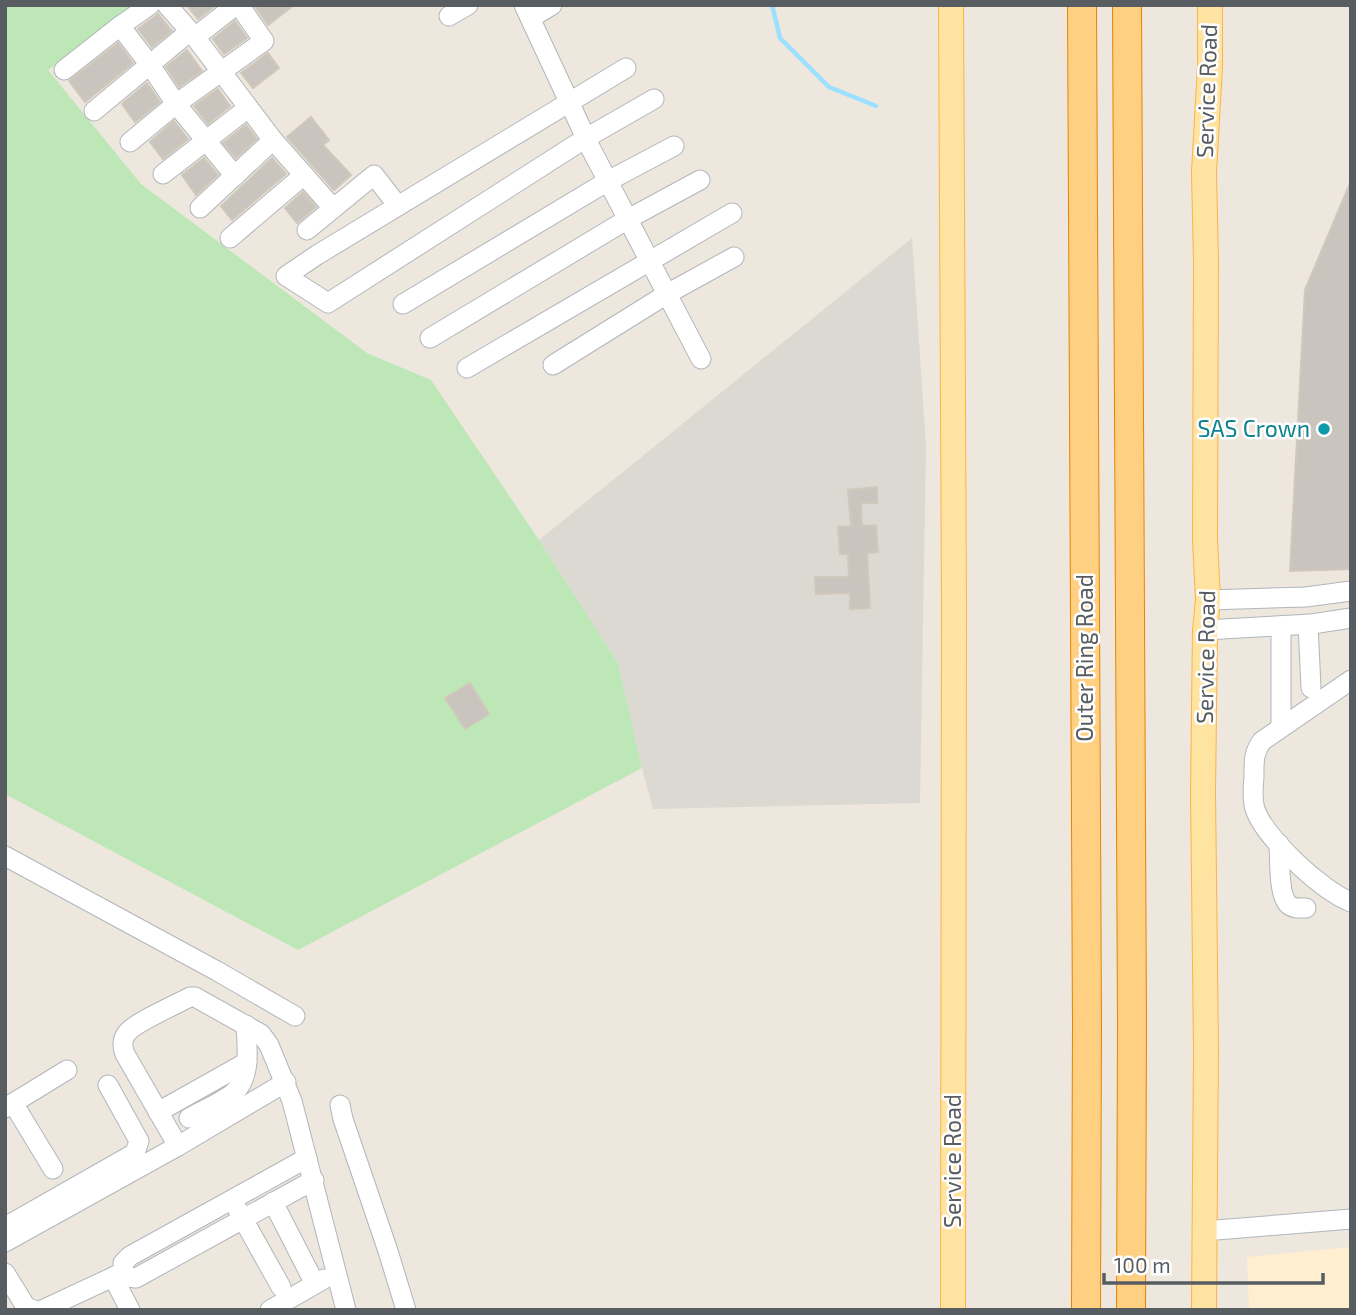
<svg xmlns="http://www.w3.org/2000/svg" width="1356" height="1315" font-family="'Exo 2',sans-serif">
  <style>
    .commercial { fill: #ffeed0 }
    .industrial { fill: #dcd9d3 }
    .green { fill: #bde7b7 }
    .lines { fill: none; stroke-linecap: round; stroke-linejoin: round }
    .stream { stroke: #9be0ff; stroke-width: 4.5 }
    .building { fill: #c9c4bd; stroke: #d1c8bc; stroke-width: 2 }
    .minor-casing { stroke: #b1b6bb; stroke-width: 21 }
    .major-casing { stroke: #ffb245; stroke-width: 26 }
    .highway-casing { stroke: #ea8300; stroke-width: 30 }
    .minor { stroke: #fff; stroke-width: 19 }
    .major { stroke: #ffe3a0; stroke-width: 24 }
    .highway { stroke: #ffcf82; stroke-width: 28 }
    .culture-dot { fill: #0f9aa8; stroke: #fff; stroke-width: 2.5 }
    .labels { text-anchor: middle; stroke-width: 5; stroke-linejoin: round; paint-order: stroke }
    .street-label { font-size: 23px; fill: #575d61; stroke: #fff }
    .culture-label { font-size: 23px; fill: #0d838f; stroke: #fff; text-anchor: end }
  </style>
  <rect width="100%" height="100%" fill="#ede7de"/>
  <polygon class="commercial" points="1351,1247 1351,1310 1249,1310 1247,1257"/>
  <polygon class="industrial" points="912,238 926,445 920,803 653,809 642,768 618,663 539,540"/>
  <polygon class="green" points="5,5 136,5 48,70 141,184 367,353 431,380 539,540 618,663 642,768 298,950 5,794"/>
  <g class="lines">
    <polyline class="stream" points="772,5 780,38 829,87 876,106"/>
  </g>
  <g class="building">
    <polygon points="187,5 216,5 198,19"/>
    <polygon points="254,5 294,5 268,25"/>
    <polygon points="158,14 172,31 152,47 138,29"/>
    <polygon points="235,21 247,38 224,54 213,39"/>
    <polygon points="118,43 133,63 85,102 69,81"/>
    <polygon points="187,50 202,71 179,87 166,67"/>
    <polygon points="268,53 279,68 253,88 241,73"/>
    <polygon points="147,83 160,102 135,122 122,104"/>
    <polygon points="218,89 230,106 208,124 194,106"/>
    <polygon points="311,117 329,140 323,145 351,175 334,190 287,137"/>
    <polygon points="174,121 188,139 163,159 150,142"/>
    <polygon points="246,125 257,139 236,158 223,143"/>
    <polygon points="204,158 218,175 196,195 182,175"/>
    <polygon points="272,158 286,174 232,220 221,206"/>
    <polygon points="1351,181 1351,569 1290,571 1305,290"/>
    <polygon points="303,192 316,207 297,223 285,208"/>
    <polygon points="877,487 877,503 861,503 862,526 876,525 878,552 867,553 870,608 850,609 850,593 816,594 815,577 849,577 848,554 840,554 838,527 851,526 848,490"/>
    <polygon points="470,683 489,714 465,729 445,698"/>
  </g>
  <g class="lines">
    <defs>
      <g id="minor">
        <polyline points="150,5 120,26 150,65 176,104 235,176"/>
        <polyline points="167,5 195,37 273,140 333,208"/>
        <polyline points="524,5 591,149 701,359"/>
        <polyline points="449,16 468,5"/>
        <polyline points="531,18 552,5"/>
        <polyline points="195,37 236,5"/>
        <polyline points="626,68 317,255 286,276 328,303 586,138 654,99"/>
        <polyline points="64,70 120,26"/>
        <polyline points="94,111 189,32"/>
        <polyline points="130,142 176,104 264,41 239,5"/>
        <polyline points="163,174 248,108"/>
        <polyline points="200,208 273,140"/>
        <polyline points="307,230 374,175 398,206"/>
        <polyline points="230,238 304,175"/>
        <polyline points="403,304 608,181 674,146"/>
        <polyline points="430,338 628,219 700,180"/>
        <polyline points="553,365 667,294 734,257"/>
        <polyline points="467,368 732,213"/>
        <polyline points="1208,600 1306,597 1351,591"/>
        <polyline points="1308,624 1311,688"/>
        <polyline points="1205,630 1312,624 1351,618"/>
        <path d="M1351 680 1262 741C1253 753 1254 763 1254 777 1253 787 1252 799 1255 809 1265 838 1322 891 1351 902"/>
        <polyline points="1281,727 1281,626"/>
        <path d="M1279 844C1280 858 1278 896 1289 905 1294 909 1300 908 1306 908"/>
        <polyline points="5,856 217,971 295,1016"/>
        <polyline points="13,1103 53,1169"/>
        <polyline points="340,1105 343,1119 388,1251 406,1310"/>
        <polyline points="5,1108 67,1070"/>
        <polyline points="158,1112 247,1062"/>
        <path d="M189 1118C203 1110 220 1103 232 1094 252 1079 247 1047 246 1025"/>
        <path d="M178 1146 125 1054C122 1047 122 1039 127 1033 134 1023 177 1004 190 997H195L261 1034 269 1045 292 1101 346 1310"/>
        <polyline points="307,1158 130,1256 123,1263 124,1271 128,1277 136,1278 314,1180"/>
        <polyline points="273,1202 315,1284"/>
        <polyline points="238,1210 281,1287"/>
        <polyline points="5,1227 135,1153 139,1141 108,1085"/>
        <polyline points="1204,1231 1351,1219"/>
        <polyline points="5,1242 178,1146 286,1082"/>
        <polyline points="123,1272 113,1277 130,1310"/>
        <polyline points="5,1273 26,1307 34,1310"/>
        <polyline points="42,1310 113,1277"/>
        <polyline points="270,1310 324,1279"/>
      </g>
      <g id="major">
        <polyline points="951,5 954,609 953,1310"/>
        <polyline points="1204,1310 1206,1050 1203,793 1205,630 1208,600 1205,539 1206,261 1204,172 1210,66 1210,5"/>
      </g>
      <g id="highway">
        <polyline points="1082,5 1087,1025 1086,1310"/>
        <polyline points="1127,5 1132,1025 1131,1310"/>
      </g>
    </defs>
    <use href="#minor" class="minor-casing"/>
    <use href="#major" class="major-casing"/>
    <use href="#highway" class="highway-casing"/>
    <use href="#minor" class="minor"/>
    <use href="#major" class="major"/>
    <use href="#highway" class="highway"/>
  </g>
  <circle class="culture-dot" cx="1324" cy="429" r="7"/>
  <g class="labels">
    <g class="street-label">
      <text transform="translate(1207 91) rotate(-88)" y="8">Service Road</text>
      <text transform="translate(1206 657) rotate(-89)" y="8">Service Road</text>
      <text transform="translate(1085 658) rotate(-90)" y="8">Outer Ring Road</text>
      <text transform="translate(953 1161) rotate(-90)" y="8">Service Road</text>
    </g>
    <g class="culture-label">
      <text x="1310" y="437">SAS Crown</text>
    </g>
  </g>
  <rect width="1356" height="1315" fill="none" stroke="#575d61" stroke-width="14"/>
  <path d="M1104 1273v10h219v-10" fill="none" stroke="#575d61" stroke-width="3.5"/>
  <text x="1114" y="1273" font-size="21" fill="#575d61" stroke="#ffffff" stroke-width="5" paint-order="stroke">100 m</text>
</svg>
